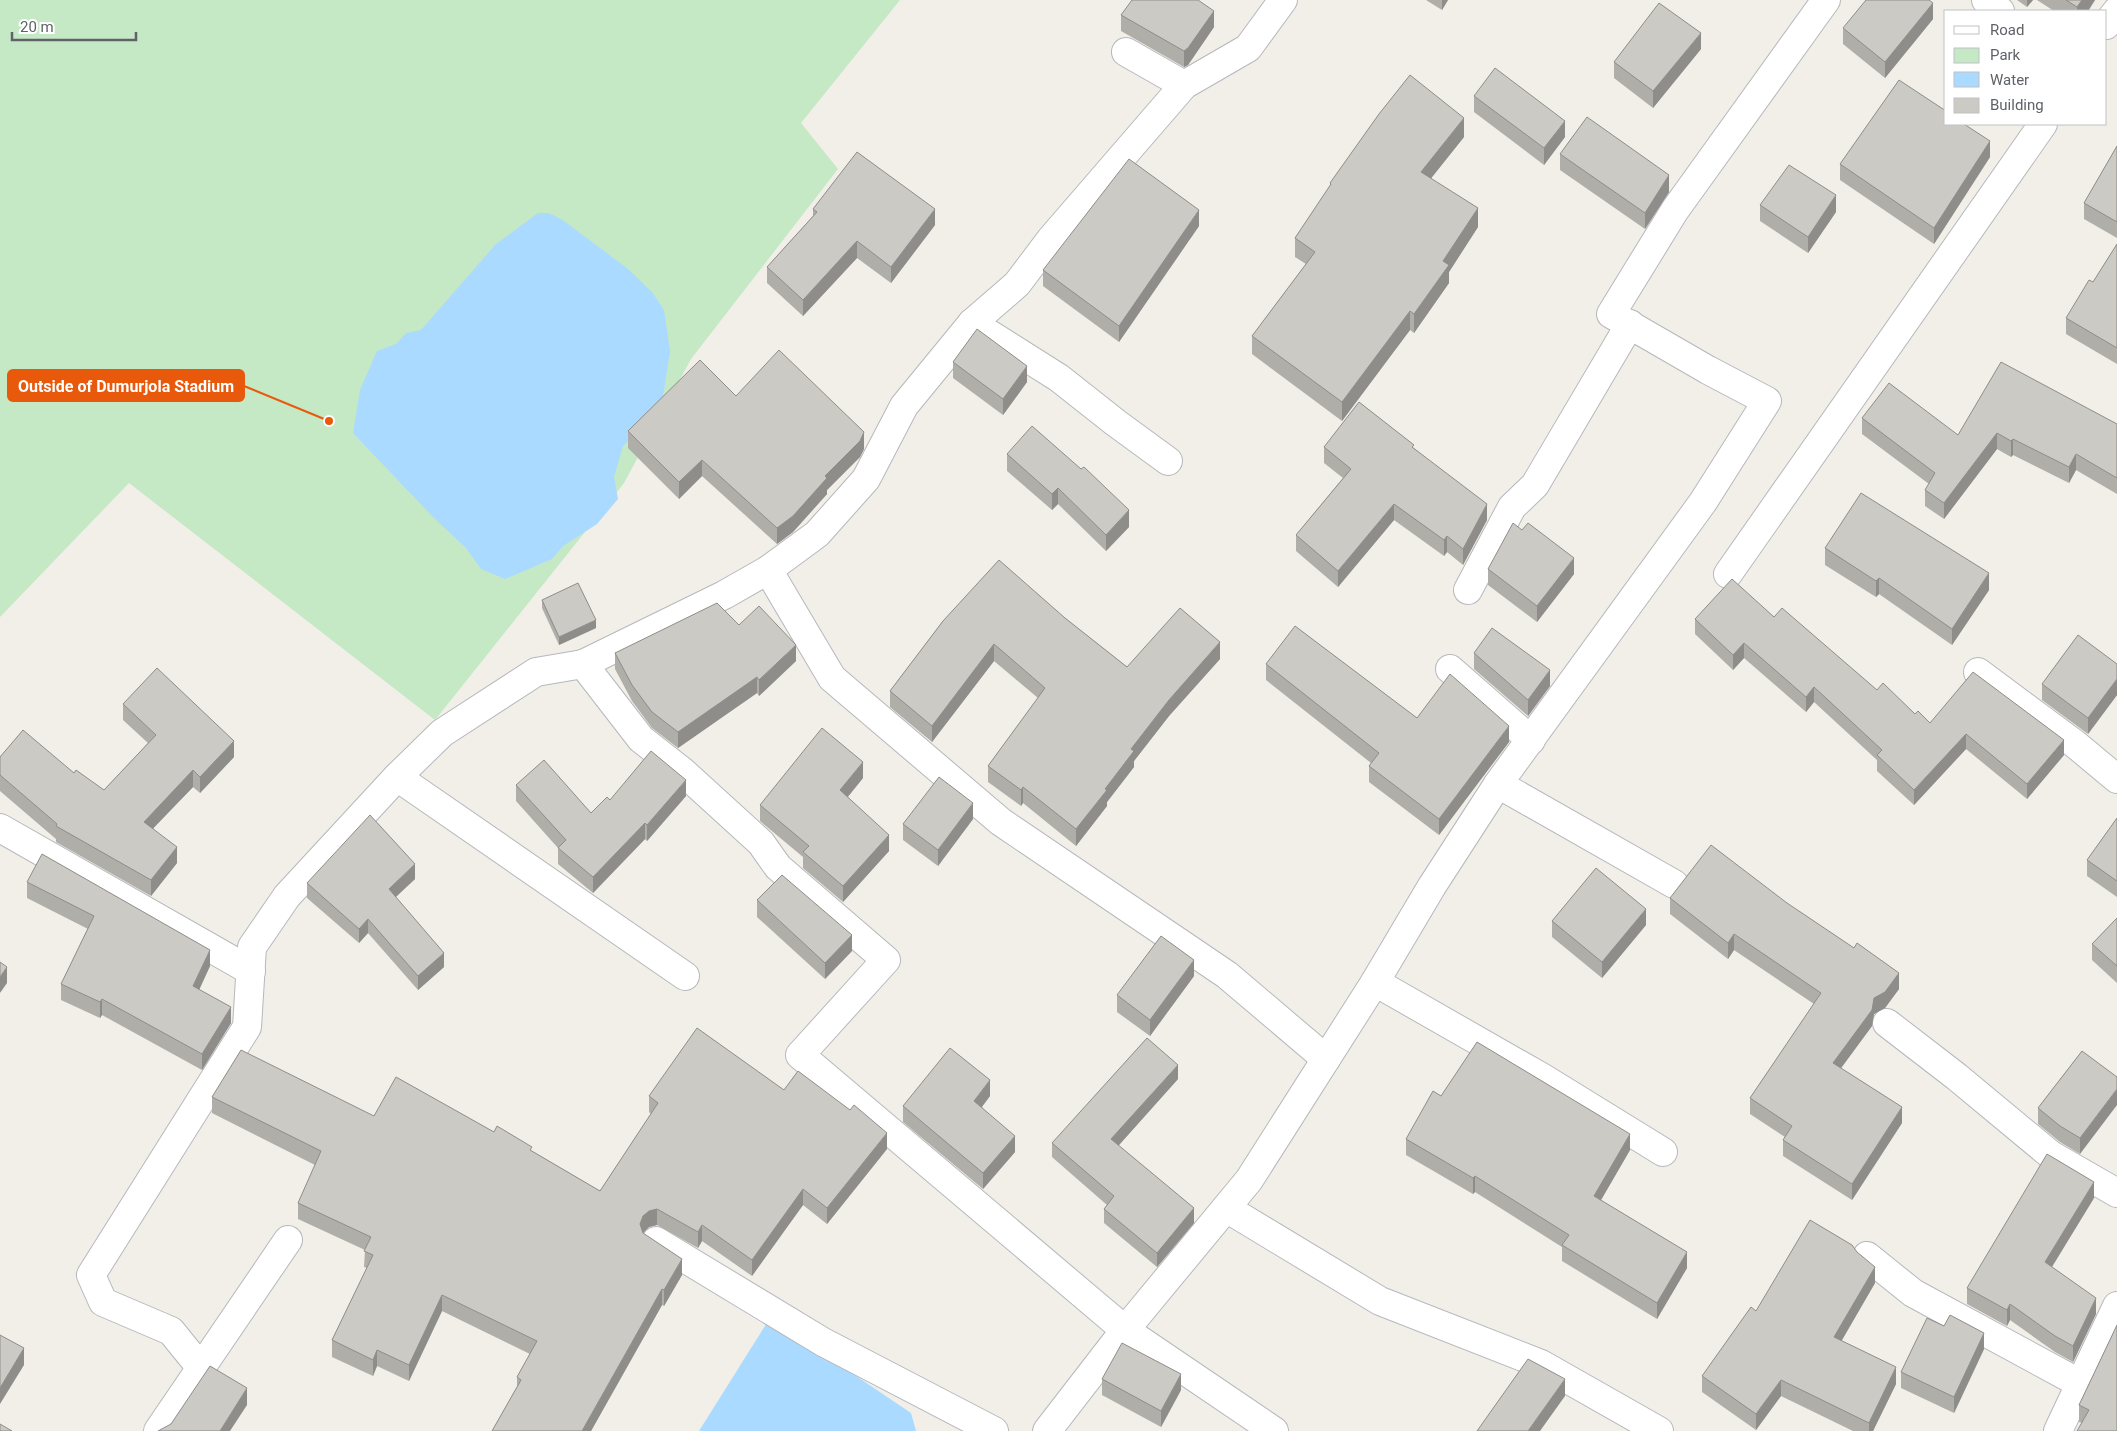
<svg xmlns="http://www.w3.org/2000/svg" width="2117" height="1431" font-family="Roboto,sans-serif">
  <style>
    .green { fill: #c5e8c5 }
    .water { fill: #aadaff }
    .lines { fill: none; stroke-linecap: round; stroke-linejoin: round }
    .minor-casing { stroke: #b5b8bc; stroke-width: 30 }
    .minor { stroke: #fff; stroke-width: 28 }
    .wall { fill: #afaea9 }
    .shaded-wall { fill: #8f8d8a }
    .building { fill: #cccac5; stroke: #8f8d8a }
    .leader { fill: none; stroke: #e8590c; stroke-width: 2 }
    .callout-dot { fill: #e8590c; stroke: #fff; stroke-width: 2 }
    .callout { fill: #e8590c; stroke: #e8590c; stroke-width: 2 }
    .callout-label { font-size: 16px; text-anchor: middle; font-weight: bold; fill: #fff }
  </style>
  <rect width="100%" height="100%" fill="#f1efe8"/>
  <polygon class="green" points="0,0 900,0 801,123 838,169 691,359 624,483 435,720 129,483 0,617"/>
  <g class="water">
    <polygon points="538,213 549,213 564,221 628,269 652,292 664,310 670,351 663,397 644,426 623,446 614,477 618,499 597,524 563,546 552,559 505,579 481,569 466,548 433,517 353,433 360,390 377,351 396,344 406,333 421,330 496,244"/>
    <polygon points="770,1318 911,1413 916,1431 699,1431"/>
  </g>
  <g class="lines">
    <defs>
      <g id="minor">
        <polyline points="1986,0 2000,11"/>
        <polyline points="2106,25 2117,11"/>
        <polyline points="1126,52 1184,85"/>
        <polyline points="972,323 1059,378 1116,423 1168,461"/>
        <polyline points="768,570 832,678 1001,822 1227,975 1326,1059"/>
        <polyline points="1728,574 2043,124"/>
        <polyline points="1468,590 1512,507 1535,485 1630,324"/>
        <polyline points="583,664 724,595 768,570 817,534 866,479 904,406 972,323 1017,284 1051,239 1184,85 1248,48 1283,0"/>
        <polyline points="1450,669 1531,740"/>
        <polyline points="1978,672 2075,744 2117,779"/>
        <polyline points="397,777 685,976"/>
        <polyline points="1498,784 1674,884"/>
        <polyline points="0,828 251,971"/>
        <polyline points="1375,982 1543,1078 1663,1152"/>
        <polyline points="1887,1023 1957,1077 2051,1155 2117,1193"/>
        <polyline points="1226,1208 1380,1301 1541,1364 1659,1431"/>
        <polyline points="656,1241 823,1342 994,1431"/>
        <polyline points="1867,1256 1913,1293 2081,1384"/>
        <polyline points="201,1368 171,1331 103,1302 91,1275 247,1027 252,947 287,896 397,777 442,733 536,672 583,664 641,739 682,771 761,843 778,867 886,960 800,1055 1125,1330 1274,1431"/>
        <polyline points="158,1431 288,1240"/>
        <polyline points="1047,1431 1125,1330 1249,1180 1375,982 1432,886 1498,784 1703,502 1767,401 1708,370 1611,314 1675,210 1826,0"/>
        <polyline points="2058,1431 2117,1306"/>
      </g>
    </defs>
    <use href="#minor" class="minor-casing"/>
    <use href="#minor" class="minor"/>
  </g>
  <g class="wall">
    <polygon points="1426,0 1448,0 1442,10"/>
    <polygon points="2017,0 2033,0 2027,7"/>
    <polygon points="2037,0 2095,0 2088,11 2054,11"/>
    <polygon points="1121,15 1214,27 1188,65 1184,67 1121,31"/>
    <polygon points="1933,19 1885,78 1843,44 1843,28"/>
    <polygon points="1701,49 1653,108 1614,78 1614,62"/>
    <polygon points="1474,96 1565,137 1544,165 1474,112"/>
    <polygon points="1464,137 1431,178 1478,227 1449,272 1449,283 1414,333 1410,330 1342,421 1252,354 1252,336 1306,264 1295,257 1295,238 1330,187 1330,183"/>
    <polygon points="2117,146 2117,238 2084,219 2084,203"/>
    <polygon points="1560,154 1669,192 1645,229 1560,170"/>
    <polygon points="1990,157 1934,244 1840,180 1840,164"/>
    <polygon points="1760,205 1836,212 1808,253 1760,221"/>
    <polygon points="813,209 935,225 891,283 857,258 803,316 767,283 767,267 813,216"/>
    <polygon points="1199,226 1119,342 1043,286 1043,270"/>
    <polygon points="2117,244 2117,364 2066,334 2066,318 2093,282"/>
    <polygon points="953,362 1027,382 1003,415 953,378"/>
    <polygon points="736,396 864,449 860,457 827,490 827,494 793,532 777,544 702,476 679,499 628,448 628,431"/>
    <polygon points="1862,418 1958,435 2117,424 2117,494 2076,470 2069,483 2013,455 2011,457 1997,449 1944,519 1925,506 1925,490 1929,484 1862,434"/>
    <polygon points="1324,447 1414,448 1487,520 1463,565 1447,552 1444,556 1394,520 1338,587 1296,551 1296,535 1343,478 1324,463"/>
    <polygon points="1007,454 1129,527 1106,551 1058,504 1052,510 1007,471"/>
    <polygon points="1522,530 1574,574 1537,622 1488,585 1488,569"/>
    <polygon points="1825,548 1989,590 1952,645 1879,594 1876,597 1825,565"/>
    <polygon points="542,600 596,628 559,645 542,608"/>
    <polygon points="1774,617 1877,690 1930,723 2064,755 2027,799 1966,749 1914,805 1877,771 1877,760 1814,702 1806,712 1744,658 1733,670 1695,634 1695,619"/>
    <polygon points="1065,618 1127,667 1220,659 1169,716 1134,761 1134,767 1107,802 1107,806 1076,846 1023,803 1021,806 988,782 988,766 1038,698 994,661 932,742 890,707 890,691 943,621"/>
    <polygon points="739,625 796,661 759,696 757,693 678,748 652,728 632,701 615,669 615,653"/>
    <polygon points="1474,653 1550,686 1528,716 1474,669"/>
    <polygon points="1266,664 1417,718 1509,742 1439,835 1369,782 1369,766 1371,763 1266,680"/>
    <polygon points="2117,664 2117,695 2088,734 2042,700 2042,684"/>
    <polygon points="123,704 234,757 200,793 193,787 153,828 177,863 151,896 56,842 56,839 0,791 0,757 74,773 104,790 148,743 123,720"/>
    <polygon points="863,778 848,797 889,851 843,902 803,868 803,857 760,821 760,805"/>
    <polygon points="516,785 591,813 610,800 686,796 647,841 645,839 593,893 558,864 558,848 516,801"/>
    <polygon points="2117,818 2117,897 2087,876 2087,860"/>
    <polygon points="973,819 938,866 903,840 903,824"/>
    <polygon points="415,879 396,897 444,967 418,990 368,933 359,943 307,898 307,883"/>
    <polygon points="27,882 210,966 199,990 231,1023 202,1070 102,1015 100,1018 61,1000 61,984 88,929 27,898"/>
    <polygon points="1670,898 1899,989 1885,1008 1874,1014 1872,1026 1841,1068 1902,1123 1852,1200 1783,1156 1783,1140 1785,1137 1750,1114 1750,1098 1814,1004 1734,950 1728,959 1670,914"/>
    <polygon points="757,900 852,951 825,979 757,917"/>
    <polygon points="2117,918 2117,983 2092,960 2092,944"/>
    <polygon points="1552,921 1646,925 1602,978 1552,937"/>
    <polygon points="1194,976 1150,1036 1117,1012 1117,995"/>
    <polygon points="2082,1051 2080,1154 2060,1142 2038,1124 2038,1108"/>
    <polygon points="1178,1079 1118,1146 1194,1223 1157,1267 1104,1223 1104,1209 1107,1205 1052,1157 1052,1143"/>
    <polygon points="784,1090 887,1149 827,1224 803,1205 752,1276 702,1241 698,1248 657,1225 649,1227 643,1233 682,1275 664,1306 662,1305 591,1431 492,1431 517,1387 517,1377 530,1354 442,1311 409,1381 377,1366 373,1376 332,1357 332,1340 367,1268 364,1267 365,1250 298,1219 298,1203 315,1165 212,1113 212,1097 374,1116 494,1132 532,1151 600,1191 651,1114 649,1112 649,1096"/>
    <polygon points="990,1096 982,1107 1015,1152 983,1189 903,1122 903,1106"/>
    <polygon points="1441,1096 1630,1150 1601,1200 1687,1268 1657,1319 1562,1261 1562,1247 1475,1192 1473,1194 1406,1155 1406,1139"/>
    <polygon points="2094,1198 2052,1267 2096,1314 2073,1362 2055,1352 2010,1320 2007,1326 1967,1304 1967,1288"/>
    <polygon points="1875,1283 1841,1341 1896,1384 1873,1431 1853,1431 1781,1396 1756,1430 1702,1392 1702,1376 1756,1311"/>
    <polygon points="2117,1325 2117,1431 2079,1422 2079,1405"/>
    <polygon points="1984,1349 1954,1413 1901,1388 1901,1372"/>
    <polygon points="1102,1379 1181,1390 1161,1427 1102,1395"/>
  </g>
  <g class="shaded-wall">
    <polygon points="1442,0 1448,0 1442,10"/>
    <polygon points="2027,0 2033,0 2027,7"/>
    <polygon points="2082,0 2095,0 2088,11 2077,11 2077,7"/>
    <polygon points="1933,3 1933,19 1885,78 1885,62"/>
    <polygon points="1214,11 1214,27 1188,65 1184,67 1184,51"/>
    <polygon points="1701,33 1701,49 1653,108 1653,91"/>
    <polygon points="1464,118 1464,137 1421,191 1421,172"/>
    <polygon points="1565,121 1565,137 1544,165 1544,148"/>
    <polygon points="1990,141 1990,157 1934,244 1934,228"/>
    <polygon points="1669,175 1669,192 1645,229 1645,213"/>
    <polygon points="1836,195 1836,212 1808,253 1808,237"/>
    <polygon points="1478,208 1478,227 1449,272 1449,283 1414,333 1414,314 1443,261"/>
    <polygon points="935,209 935,225 891,283 891,267"/>
    <polygon points="1199,210 1199,226 1119,342 1119,326"/>
    <polygon points="857,241 857,258 803,316 803,300"/>
    <polygon points="1410,311 1410,330 1342,421 1342,402"/>
    <polygon points="1027,366 1027,382 1003,415 1003,399"/>
    <polygon points="864,432 864,449 860,457 827,490 827,494 793,532 777,544 777,528 825,476"/>
    <polygon points="1997,433 1997,449 1944,519 1944,503"/>
    <polygon points="2013,439 2013,455 2011,457 2011,441"/>
    <polygon points="2076,454 2076,470 2069,483 2069,467"/>
    <polygon points="702,460 702,476 679,499 679,482"/>
    <polygon points="1058,488 1058,504 1052,510 1052,494"/>
    <polygon points="1394,504 1394,520 1338,587 1338,571"/>
    <polygon points="1487,504 1487,520 1463,565 1463,549"/>
    <polygon points="1129,510 1129,527 1106,551 1106,535"/>
    <polygon points="1447,536 1447,552 1444,556 1444,540"/>
    <polygon points="1574,558 1574,574 1537,622 1537,606"/>
    <polygon points="1989,573 1989,590 1952,645 1952,629"/>
    <polygon points="1879,578 1879,594 1876,597 1876,581"/>
    <polygon points="596,620 596,628 559,645 559,637"/>
    <polygon points="1220,642 1220,659 1169,716 1134,761 1134,767 1107,802 1107,806 1076,846 1076,829 1131,749 1169,700"/>
    <polygon points="1744,643 1744,658 1733,670 1733,655"/>
    <polygon points="994,644 994,661 932,742 932,726"/>
    <polygon points="796,645 796,661 759,696 759,680"/>
    <polygon points="1550,670 1550,686 1528,716 1528,700"/>
    <polygon points="757,677 757,693 678,748 678,732"/>
    <polygon points="2117,679 2117,695 2088,734 2088,718"/>
    <polygon points="1814,687 1814,702 1806,712 1806,697"/>
    <polygon points="1509,726 1509,742 1439,835 1439,819"/>
    <polygon points="1966,734 1966,749 1914,805 1914,790"/>
    <polygon points="2064,740 2064,755 2027,799 2027,784"/>
    <polygon points="234,741 234,757 200,793 200,777"/>
    <polygon points="863,762 863,778 840,806 840,790"/>
    <polygon points="193,770 193,787 144,838 144,822"/>
    <polygon points="686,780 686,796 647,841 647,825"/>
    <polygon points="1023,787 1023,803 1021,806 1021,790"/>
    <polygon points="973,803 973,819 938,866 938,850"/>
    <polygon points="645,823 645,839 593,893 593,877"/>
    <polygon points="889,835 889,851 843,902 843,886"/>
    <polygon points="177,847 177,863 151,896 151,880"/>
    <polygon points="415,864 415,879 389,903 389,889"/>
    <polygon points="1646,909 1646,925 1602,978 1602,962"/>
    <polygon points="368,919 368,933 359,943 359,929"/>
    <polygon points="1734,934 1734,950 1728,959 1728,943"/>
    <polygon points="852,935 852,951 825,979 825,963"/>
    <polygon points="210,950 210,966 193,1003 193,986"/>
    <polygon points="444,953 444,967 418,990 418,976"/>
    <polygon points="1194,960 1194,976 1150,1036 1150,1020"/>
    <polygon points="7,967 7,983 0,993 0,977"/>
    <polygon points="1899,973 1899,989 1885,1008 1874,1014 1872,1026 1833,1079 1833,1063 1874,998"/>
    <polygon points="102,999 102,1015 100,1018 100,1002"/>
    <polygon points="231,1007 231,1023 202,1070 202,1054"/>
    <polygon points="1178,1065 1178,1079 1111,1154 1111,1139"/>
    <polygon points="990,1080 990,1096 974,1117 974,1101"/>
    <polygon points="2117,1089 2117,1105 2080,1154 2080,1138"/>
    <polygon points="1902,1107 1902,1123 1852,1200 1852,1184"/>
    <polygon points="887,1133 887,1149 827,1224 827,1208"/>
    <polygon points="1630,1134 1630,1150 1594,1212 1594,1196"/>
    <polygon points="1015,1136 1015,1152 983,1189 983,1173"/>
    <polygon points="1475,1176 1475,1192 1473,1194 1473,1178"/>
    <polygon points="2094,1182 2094,1198 2045,1278 2045,1262"/>
    <polygon points="803,1189 803,1205 752,1276 752,1260"/>
    <polygon points="1194,1208 1194,1223 1157,1267 1157,1253"/>
    <polygon points="657,1209 657,1225 649,1227 643,1233 640,1240 640,1224 643,1216 649,1211"/>
    <polygon points="702,1225 702,1241 698,1248 698,1232"/>
    <polygon points="1687,1252 1687,1268 1657,1319 1657,1303"/>
    <polygon points="682,1259 682,1275 664,1306 664,1290"/>
    <polygon points="1875,1267 1875,1283 1834,1354 1834,1337"/>
    <polygon points="662,1289 662,1305 591,1431 582,1431"/>
    <polygon points="442,1295 442,1311 409,1381 409,1365"/>
    <polygon points="2096,1298 2096,1314 2073,1362 2073,1346"/>
    <polygon points="2010,1304 2010,1320 2007,1326 2007,1310"/>
    <polygon points="1984,1333 1984,1349 1954,1413 1954,1397"/>
    <polygon points="24,1348 24,1365 0,1404 0,1388"/>
    <polygon points="377,1350 377,1366 373,1376 373,1360"/>
    <polygon points="1896,1367 1896,1384 1873,1431 1869,1431 1869,1423"/>
    <polygon points="1181,1374 1181,1390 1161,1427 1161,1411"/>
    <polygon points="1565,1379 1565,1396 1540,1431 1528,1431"/>
    <polygon points="1781,1380 1781,1396 1756,1430 1756,1414"/>
    <polygon points="247,1388 247,1405 230,1431 220,1431"/>
  </g>
  <g class="building">
    <polygon points="1132,0 1198,0 1214,11 1188,48 1184,51 1121,15"/>
    <polygon points="1866,0 1929,0 1933,3 1885,62 1843,28"/>
    <polygon points="2066,0 2082,0 2077,7"/>
    <polygon points="1659,3 1701,33 1653,91 1614,62"/>
    <polygon points="1495,68 1565,121 1544,148 1474,96"/>
    <polygon points="1410,75 1464,118 1421,172 1478,208 1443,261 1449,265 1414,314 1410,311 1342,402 1252,336 1315,252 1295,238 1331,184 1330,183 1379,114"/>
    <polygon points="1899,80 1946,111 1946,124 1964,124 1990,141 1934,228 1840,164"/>
    <polygon points="1587,117 1669,175 1645,213 1560,154"/>
    <polygon points="2117,146 2117,222 2084,203"/>
    <polygon points="857,152 935,209 891,267 857,241 803,300 767,267 817,212 813,209"/>
    <polygon points="1129,159 1199,210 1119,326 1043,270"/>
    <polygon points="1789,165 1836,195 1808,237 1760,205"/>
    <polygon points="2117,244 2117,348 2066,318 2089,280 2093,282"/>
    <polygon points="977,329 1027,366 1003,399 953,362"/>
    <polygon points="779,350 864,432 860,441 825,476 827,478 793,516 777,528 702,460 679,482 628,431 700,360 736,396"/>
    <polygon points="2001,362 2117,424 2117,478 2076,454 2069,467 2013,439 2011,441 1997,433 1944,503 1925,490 1935,473 1862,418 1889,383 1958,435"/>
    <polygon points="1359,402 1414,445 1412,447 1487,504 1463,549 1447,536 1444,540 1394,504 1338,571 1296,535 1351,469 1324,447"/>
    <polygon points="1032,426 1081,469 1084,467 1129,510 1106,535 1058,488 1052,494 1007,454"/>
    <polygon points="1861,493 1989,573 1952,629 1879,578 1876,581 1825,548"/>
    <polygon points="1513,523 1522,530 1528,523 1574,558 1537,606 1488,569"/>
    <polygon points="999,560 1065,618 1127,667 1180,608 1220,642 1169,700 1131,749 1134,751 1105,789 1107,790 1076,829 1023,787 1021,790 988,766 1045,688 994,644 932,726 890,691 943,621"/>
    <polygon points="1732,579 1774,617 1782,608 1877,690 1883,683 1915,714 1918,711 1930,723 1973,672 2064,740 2027,784 1966,734 1914,790 1877,755 1882,750 1814,687 1806,697 1744,643 1733,655 1695,619"/>
    <polygon points="578,583 596,620 559,637 542,600"/>
    <polygon points="717,603 739,625 759,606 796,645 759,680 757,677 678,732 652,712 632,685 615,653"/>
    <polygon points="1295,626 1417,718 1450,674 1509,726 1439,819 1369,766 1379,753 1266,664"/>
    <polygon points="1492,628 1550,670 1528,700 1474,653"/>
    <polygon points="2078,635 2117,664 2117,679 2088,718 2042,684"/>
    <polygon points="157,668 234,741 200,777 193,770 144,822 177,847 151,880 56,826 57,824 0,775 0,757 23,730 74,773 76,770 104,790 156,735 123,704"/>
    <polygon points="822,728 863,762 840,790 889,835 843,886 803,852 809,846 760,805"/>
    <polygon points="651,751 686,780 647,825 645,823 593,877 558,848 566,840 516,785 544,760 591,813 607,797 610,800"/>
    <polygon points="939,777 973,803 938,850 903,824"/>
    <polygon points="370,815 415,864 389,889 444,953 418,976 368,919 359,929 307,883"/>
    <polygon points="2117,818 2117,881 2087,860"/>
    <polygon points="1711,845 1787,903 1854,948 1857,943 1899,973 1885,992 1874,998 1872,1010 1833,1063 1902,1107 1852,1184 1783,1140 1792,1126 1750,1098 1821,993 1734,934 1728,943 1670,898"/>
    <polygon points="42,854 210,950 193,986 231,1007 202,1054 102,999 100,1002 61,984 94,916 27,882"/>
    <polygon points="1596,868 1646,909 1602,962 1552,921"/>
    <polygon points="782,875 852,935 825,963 757,900"/>
    <polygon points="2117,918 2117,966 2092,944"/>
    <polygon points="1161,936 1194,960 1150,1020 1117,995"/>
    <polygon points="0,962 7,967 0,977"/>
    <polygon points="697,1028 784,1090 798,1071 850,1110 854,1105 887,1133 827,1208 803,1189 752,1260 702,1225 698,1232 657,1209 649,1211 643,1216 640,1224 643,1233 682,1259 664,1290 662,1289 582,1431 492,1431 521,1380 517,1377 537,1341 442,1295 409,1365 377,1350 373,1360 332,1340 373,1255 364,1251 371,1237 298,1203 321,1151 212,1097 241,1050 374,1116 396,1077 494,1132 497,1126 532,1147 530,1150 600,1191 658,1103 649,1096"/>
    <polygon points="1147,1038 1178,1065 1111,1139 1194,1208 1157,1253 1104,1209 1114,1196 1052,1143"/>
    <polygon points="1477,1042 1630,1134 1594,1196 1687,1252 1657,1303 1562,1245 1569,1235 1475,1176 1473,1178 1406,1139 1433,1091 1441,1096"/>
    <polygon points="950,1048 990,1080 974,1101 1015,1136 983,1173 903,1106"/>
    <polygon points="2082,1051 2117,1077 2117,1089 2080,1138 2060,1126 2038,1108"/>
    <polygon points="2047,1154 2094,1182 2045,1262 2096,1298 2073,1346 2055,1336 2010,1304 2007,1310 1967,1288"/>
    <polygon points="1810,1220 1852,1245 1857,1252 1875,1267 1834,1337 1896,1367 1869,1423 1781,1380 1756,1414 1702,1376 1751,1307 1756,1311"/>
    <polygon points="1950,1315 1984,1333 1954,1397 1901,1372 1927,1318 1944,1326"/>
    <polygon points="2117,1325 2117,1431 2077,1431 2089,1410 2079,1405"/>
    <polygon points="0,1335 24,1348 0,1388"/>
    <polygon points="1122,1343 1181,1374 1161,1411 1102,1379"/>
    <polygon points="1528,1359 1565,1379 1528,1431 1477,1431"/>
    <polygon points="210,1366 247,1388 220,1431 158,1431 171,1424"/>
    <polygon points="0,1424 12,1431 0,1431"/>
  </g>
  <path class="leader" d="M329 421L244 386"/>
  <circle class="callout-dot" cx="329" cy="421" r="5"/>
  <rect class="callout" x="8" y="370" width="236" height="31" rx="5"/>
  <g class="callout-label">
    <text x="126" y="392">Outside of Dumurjola Stadium</text>
  </g>
  <rect x="1944" y="10" width="162" height="115" fill="#ffffff" stroke="#bfc1c3"/>
  <rect x="1954" y="26" width="25" height="8" fill="#ffffff" stroke="#bfc1c3"/>
  <text x="1990" y="35" font-size="15" fill="#5f6368">Road</text>
  <rect x="1954" y="48" width="25" height="15" fill="#c5e8c5" stroke="#bfc1c3"/>
  <text x="1990" y="60" font-size="15" fill="#5f6368">Park</text>
  <rect x="1954" y="72" width="25" height="15" fill="#aadaff" stroke="#bfc1c3"/>
  <text x="1990" y="85" font-size="15" fill="#5f6368">Water</text>
  <rect x="1954" y="98" width="25" height="15" fill="#cccac5" stroke="#bfc1c3"/>
  <text x="1990" y="110" font-size="15" fill="#5f6368">Building</text>
  <path d="M12 32v8h124v-8" fill="none" stroke="#5f6368" stroke-width="2.5"/>
  <text x="20" y="32" font-size="15" fill="#5f6368" stroke="#ffffff" stroke-width="4" paint-order="stroke">20 m</text>
</svg>
